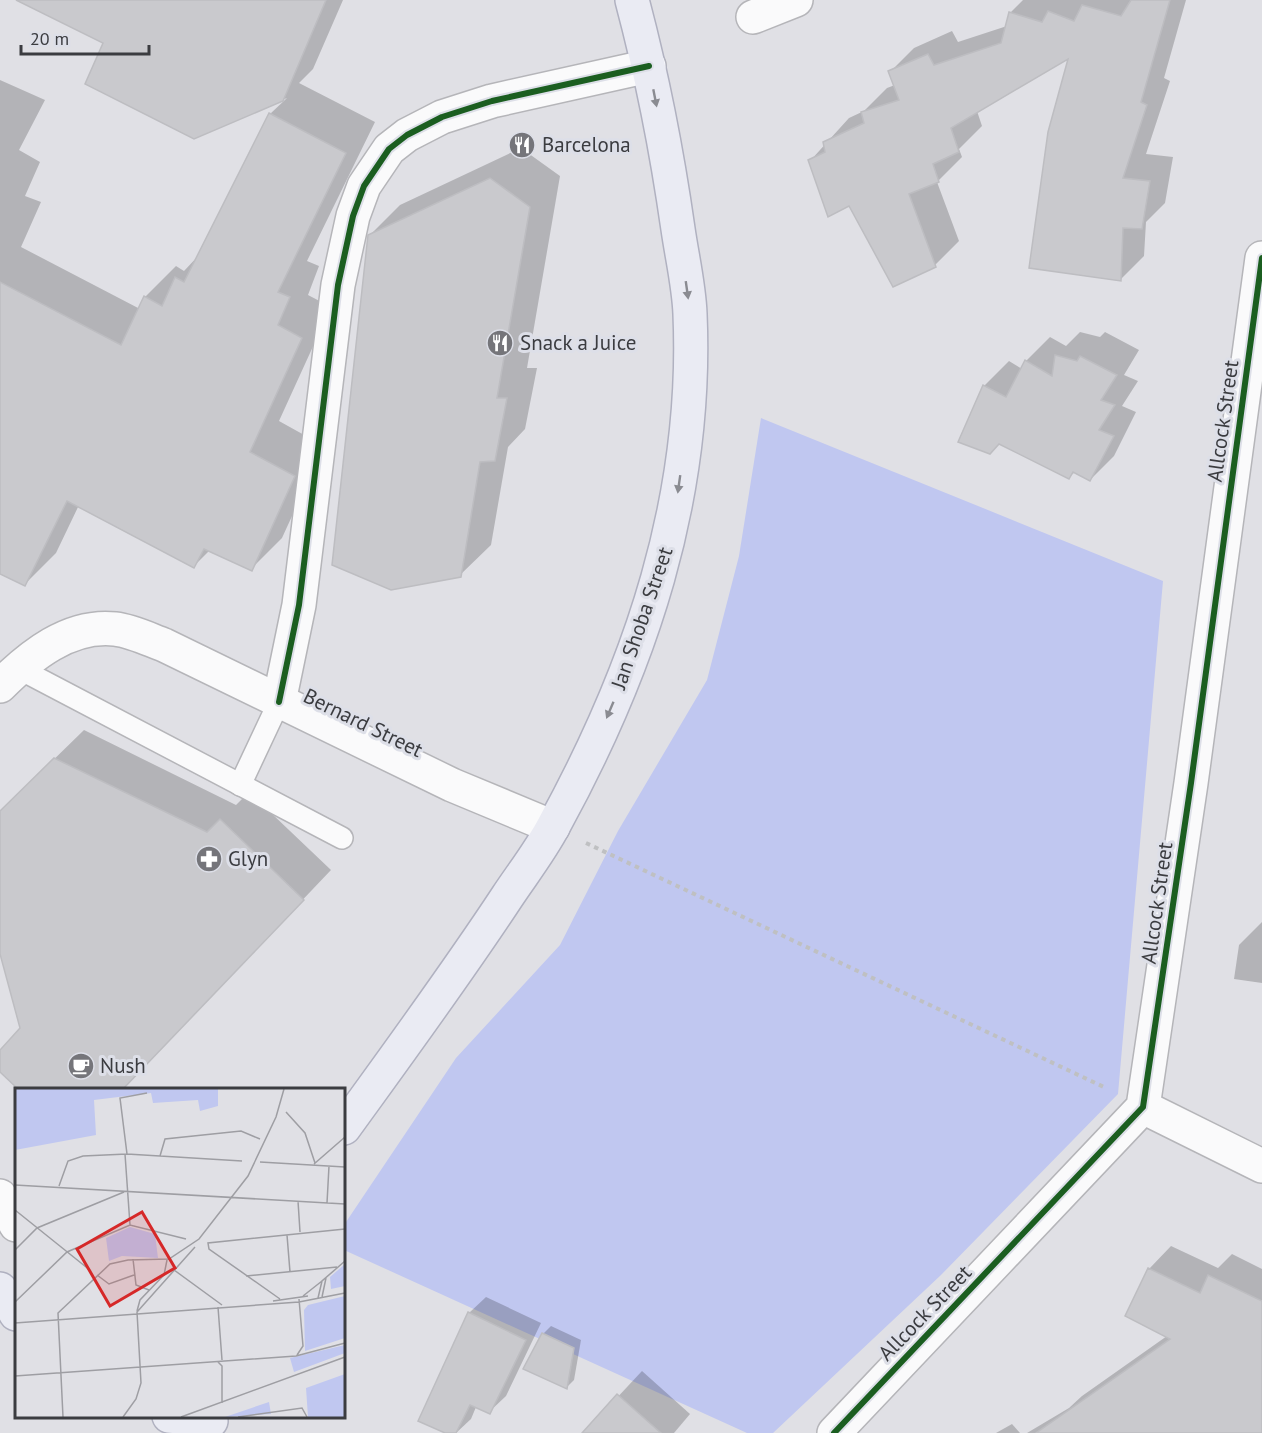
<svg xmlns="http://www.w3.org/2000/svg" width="1262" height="1433" font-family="'PT Sans',sans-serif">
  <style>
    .green { fill: #c0c7f0 }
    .shadow { fill: #0003 }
    .building { fill: #c9c9cd; stroke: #bdbdc1; stroke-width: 1.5 }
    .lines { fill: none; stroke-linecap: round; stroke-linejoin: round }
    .lane-casing { stroke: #b5b5b9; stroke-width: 24 }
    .street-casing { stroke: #b5b5b9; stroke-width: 36 }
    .primary-casing { stroke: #b0b1c0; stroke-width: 36 }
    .path { stroke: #bfc0c2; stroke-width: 4; stroke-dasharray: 4.5 4.5; stroke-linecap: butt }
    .lane { stroke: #fafafb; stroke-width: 21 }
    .street { stroke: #fafafb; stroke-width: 33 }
    .primary { stroke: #eaebf3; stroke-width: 33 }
    .cycleway-casing { stroke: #dddfe8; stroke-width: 10 }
    .cycleway { stroke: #1b5e20; stroke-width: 6 }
    .oneway { fill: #8a8b91 }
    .labels { text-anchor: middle; stroke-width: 6; stroke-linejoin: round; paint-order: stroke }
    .poi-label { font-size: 21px; fill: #3b3c40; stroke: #dddfe8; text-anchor: start }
    .street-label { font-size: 21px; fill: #3b3c40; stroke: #dddfe8 }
    .inset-road { fill: none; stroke: #9e9ea3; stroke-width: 1.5 }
    .view { fill: #d62828; fill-opacity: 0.15; stroke: #d62828; stroke-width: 3 }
    .inset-edge { fill: none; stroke: #3b3c40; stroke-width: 3 }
  </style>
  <rect width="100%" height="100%" fill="#e0e0e5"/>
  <polygon class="green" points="761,418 1163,581 1118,1094 941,1275 773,1433 747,1433 344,1250 344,1225 456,1058 560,945 618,831 707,680 739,556"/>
  <g class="shadow">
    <polygon points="19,0 343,0 313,69 299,83 375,122 307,261 319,266 308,295 331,307 279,421 324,446 282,538 251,569 210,550 194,566 79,505 56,553 25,584 0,573 0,80 45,100 19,150 40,162 25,196 41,202 21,247 140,309 145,297 176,266 184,271 200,254 270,114 287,98 194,138 105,43"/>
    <polygon points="1023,0 1186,0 1164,78 1170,81 1146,154 1173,157 1165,203 1146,222 1144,256 1120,280 1070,56 977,111 982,126 959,149 962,157 937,182 959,241 935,265 810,161 849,118 864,111 887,88 895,85 890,72 914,48 952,31 958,42 1007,26 1010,13"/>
    <polygon points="521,148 560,176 527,368 537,368 525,429 508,447 491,545 460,575 369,236 400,205"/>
    <polygon points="1080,332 1100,337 1105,332 1139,350 1124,375 1138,381 1122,406 1136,412 1114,456 1090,480 1075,472 1069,477 999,443 960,441 985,385 1009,361 1022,369 1026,361 1050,337 1066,346"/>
    <polygon points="84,730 236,805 249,792 331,870 122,1090 20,1090 0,1070 0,1052 22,1029 0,949 0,812"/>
    <polygon points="1262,922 1262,983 1234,979 1239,945"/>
    <polygon points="1171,1246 1218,1268 1232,1254 1262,1269 1262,1433 1027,1433 1069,1408 1082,1396 1167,1336 1149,1269"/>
    <polygon points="486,1297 541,1323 506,1396 489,1412 476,1407 471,1419 456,1433 449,1433 469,1313"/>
    <polygon points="551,1326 581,1340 574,1380 566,1388 543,1334"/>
    <polygon points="642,1371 690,1414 674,1433 584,1433"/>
    <polygon points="1012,1424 1020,1433 996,1433"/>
  </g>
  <g class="building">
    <polygon points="16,0 326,0 283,101 194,139 85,84 103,43"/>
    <polygon points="1131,0 1170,0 1141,102 1147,105 1123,178 1150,181 1142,229 1123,228 1121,281 1029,268 1048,132 1068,59 951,128 959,152 933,164 939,182 909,194 936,267 893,287 849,206 828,217 808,160 825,152 823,142 864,123 861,112 899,100 888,71 928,54 934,65 1001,43 1009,12 1042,22 1048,11 1074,21 1082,5 1121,16"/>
    <polygon points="269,113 346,153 278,292 290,297 278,325 302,338 250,452 295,476 252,571 204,549 194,568 67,501 25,586 0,574 0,282 121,345 144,296 162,306 175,277 184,282"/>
    <polygon points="490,178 530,207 497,398 507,398 495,461 480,462 461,577 391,590 332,565 368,235"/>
    <polygon points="1055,355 1077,361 1080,356 1117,375 1101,400 1115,405 1099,430 1114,436 1090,481 1073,472 1069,479 999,444 990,454 958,442 983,385 1006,397 1025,360 1052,376"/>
    <polygon points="54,758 207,832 220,819 304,900 123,1089 18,1089 0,1072 0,1050 20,1028 0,954 0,811"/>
    <polygon points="1148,1268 1200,1293 1208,1275 1262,1301 1262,1433 1036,1433 1170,1339 1125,1316"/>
    <polygon points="468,1312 526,1340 490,1414 470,1405 456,1433 445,1433 418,1421"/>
    <polygon points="542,1333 574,1348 567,1389 523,1369"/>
    <polygon points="617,1394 661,1433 582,1433"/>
  </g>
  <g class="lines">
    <defs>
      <g id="lane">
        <polyline points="18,668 342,838"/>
        <polyline points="240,785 279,702"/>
      </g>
      <g id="street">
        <polyline points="753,17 796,0"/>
        <path d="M0 686C30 656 69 624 115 629 132 631 148 639 164 645L452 785 553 827"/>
        <polyline points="279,702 299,605 338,285 353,216 364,186 389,149 407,135 442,117 492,101 649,66"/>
        <polyline points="1143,1107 1262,1166"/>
        <polyline points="0,1196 16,1225"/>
        <polyline points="834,1433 1143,1107 1191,783 1262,258"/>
      </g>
      <g id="primary">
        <path d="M344 1128C399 1052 455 976 507 897 523 873 541 850 554 825 641 666 698 497 690 314 689 286 682 257 678 229 667 152 652 75 632 0"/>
        <polyline points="0,1289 16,1314"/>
        <polyline points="169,1416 211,1421"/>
      </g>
    </defs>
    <use href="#lane" class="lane-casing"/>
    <use href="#street" class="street-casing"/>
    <use href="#primary" class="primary-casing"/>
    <polyline class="path" points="586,843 1106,1088"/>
    <use href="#lane" class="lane"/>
    <use href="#street" class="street"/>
    <use href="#primary" class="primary"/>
    <defs>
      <g id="cycleway">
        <polyline points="279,702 299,605 338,285 353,216 364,186 389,149 407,135 442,117 492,101 649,66"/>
        <polyline points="834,1433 1143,1107 1191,783 1262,258"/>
      </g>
    </defs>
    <use href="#cycleway" class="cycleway-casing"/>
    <use href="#cycleway" class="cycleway"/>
  </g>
  <defs><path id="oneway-solid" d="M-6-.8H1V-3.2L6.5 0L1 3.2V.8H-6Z" transform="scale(1.5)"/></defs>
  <g class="oneway">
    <use href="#oneway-solid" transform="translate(655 98) rotate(79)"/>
    <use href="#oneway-solid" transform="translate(687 290) rotate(82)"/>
    <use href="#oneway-solid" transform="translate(679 484) rotate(98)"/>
    <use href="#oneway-solid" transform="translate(610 710) rotate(113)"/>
  </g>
  <defs>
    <symbol id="restaurant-disc" viewBox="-11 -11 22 22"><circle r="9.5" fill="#75757a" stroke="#dddfe8"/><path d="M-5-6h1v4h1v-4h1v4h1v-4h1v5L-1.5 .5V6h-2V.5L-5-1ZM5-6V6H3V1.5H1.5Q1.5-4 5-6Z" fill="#fff"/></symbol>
    <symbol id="pharmacy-disc" viewBox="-11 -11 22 22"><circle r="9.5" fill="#75757a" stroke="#dddfe8"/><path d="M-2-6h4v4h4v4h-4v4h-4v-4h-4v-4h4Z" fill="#fff"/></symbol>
    <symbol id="cafe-disc" viewBox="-11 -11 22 22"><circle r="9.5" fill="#75757a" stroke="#dddfe8"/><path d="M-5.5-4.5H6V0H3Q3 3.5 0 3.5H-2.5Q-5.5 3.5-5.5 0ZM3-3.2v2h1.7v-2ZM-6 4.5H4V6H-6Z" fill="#fff"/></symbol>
  </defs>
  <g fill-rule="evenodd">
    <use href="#restaurant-disc" x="507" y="130" width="30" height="30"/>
    <use href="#restaurant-disc" x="485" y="328" width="30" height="30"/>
    <use href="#pharmacy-disc" x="194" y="844" width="30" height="30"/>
    <use href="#cafe-disc" x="66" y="1051" width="30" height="30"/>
  </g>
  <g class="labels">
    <g class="poi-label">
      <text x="542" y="152">Barcelona</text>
      <text x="520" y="350">Snack a Juice</text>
      <text x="228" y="866">Glyn</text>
      <text x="100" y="1073">Nush</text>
    </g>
    <g class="street-label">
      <text transform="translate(1223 421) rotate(-82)" y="7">Allcock Street</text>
      <text transform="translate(642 618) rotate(-71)" y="7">Jan Shoba Street</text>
      <text transform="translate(363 723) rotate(26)" y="7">Bernard Street</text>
      <text transform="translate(1157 903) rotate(-82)" y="7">Allcock Street</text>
      <text transform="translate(925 1313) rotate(-46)" y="7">Allcock Street</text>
    </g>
  </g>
  <g transform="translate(15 1088)">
    <rect width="330" height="330" fill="#e0e0e5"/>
    <path d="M0 1H203V18L185 23 183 12 138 15 136 5 79 12 81 47 0 62ZM115 139 140 146 143 170 107 168 94 173 91 150ZM330 176V198L316 201 315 189ZM330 208V250L290 263 289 222 293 217ZM330 257V265L279 284 275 270ZM330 286V329H293L291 300ZM254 314 256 326 210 329Z" fill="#c0c7f0"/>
    <path class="inset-road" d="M271 24 290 45 300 75M110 66 115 137M112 66 105 10 132 5M145 68 150 51 226 43 245 51M245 74 330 79M299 76 330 49M0 97 330 116M44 98 53 73 68 68 112 66 227 73M283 113 285 144M312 115 314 78M0 122 76 183M272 147 275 184M0 162 22 140 109 104M118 171 121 197 134 202M159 182 207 217M82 187 94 196 119 187M231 188 322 179M288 208 307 193M307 209 311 190M303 210 307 193 330 173M265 211 194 161 193 155 330 141M258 213 293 208M0 214 52 164 115 137 171 151M203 219 207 272M122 223 125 212 149 187 152 172M0 235 284 214 330 205M282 267 288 258 284 211M203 274 207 278V315M0 288 281 268 330 255M48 329 43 225 95 176 113 172 154 171 184 151 233 88 261 29 269 1M108 329 121 311 126 295 122 224 180 159M166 329 330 269M223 329 287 320 292 329"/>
    <path class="view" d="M127 124 160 180 95 218 62 161Z"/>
    <rect width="330" height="330" class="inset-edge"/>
  </g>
  <path d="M21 45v9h128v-9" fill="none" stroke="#3b3c40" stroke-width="3"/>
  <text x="30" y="45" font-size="18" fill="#3b3c40" stroke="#dddfe8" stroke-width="4.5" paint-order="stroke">20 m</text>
</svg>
